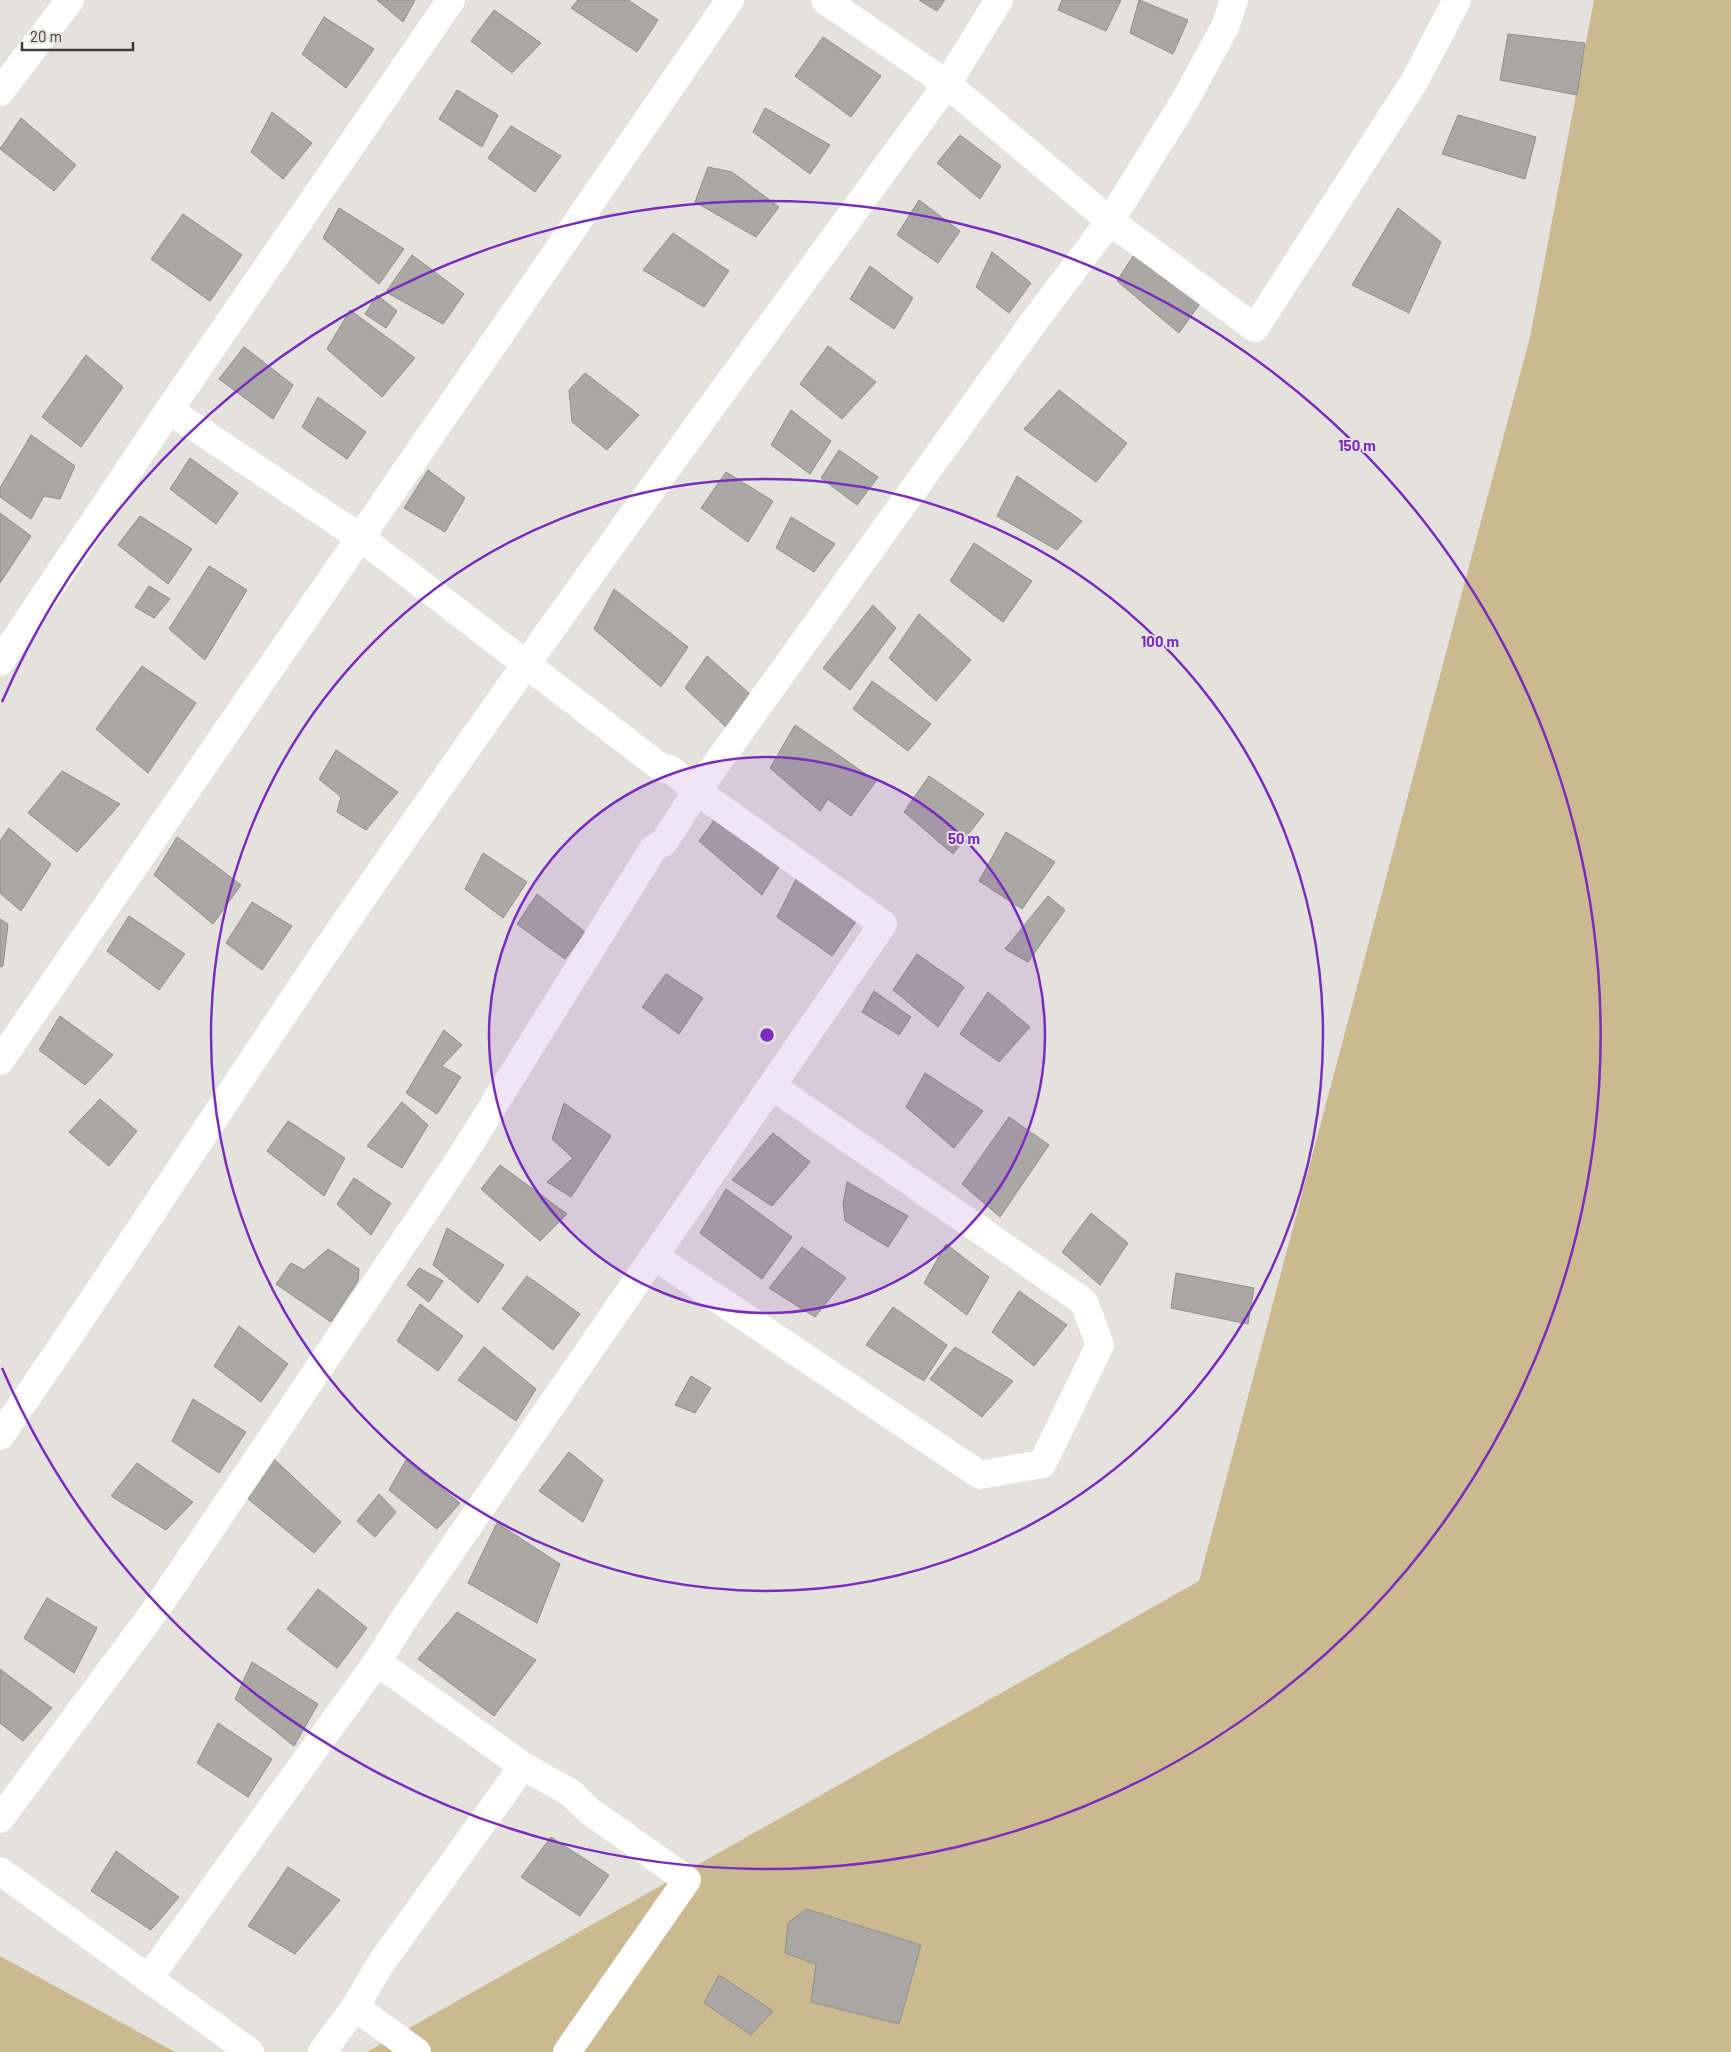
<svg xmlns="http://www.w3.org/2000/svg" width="1731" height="2052" font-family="Barlow,sans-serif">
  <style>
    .green { fill: #cbba90 }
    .building { fill: #aaa8a4; stroke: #908e89 }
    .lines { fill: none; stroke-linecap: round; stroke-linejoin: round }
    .street { stroke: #fff; stroke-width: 28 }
    .secondary { stroke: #fff; stroke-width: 28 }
    .ring { fill: none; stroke: #7b2cbf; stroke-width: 2.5 }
    .centre { fill: #7b2cbf; stroke: #e4e2dd; stroke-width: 2.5 }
    .ring-label { font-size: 15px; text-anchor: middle; font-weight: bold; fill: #7b2cbf; stroke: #e4e2dd; stroke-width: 4; stroke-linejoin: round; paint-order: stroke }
  </style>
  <rect width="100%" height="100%" fill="#e4e2dd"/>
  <g class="green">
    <polygon points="1594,0 1731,0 1731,2052 367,2052 1199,1581 1530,337"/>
    <polygon points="0,1956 175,2052 0,2052"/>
  </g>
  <g class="building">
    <polygon points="377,0 415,0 403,22"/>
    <polygon points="578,0 628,0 658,20 637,52 571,8"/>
    <polygon points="919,0 945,0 937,11"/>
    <polygon points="1062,0 1121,0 1106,31 1058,10"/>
    <polygon points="1139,0 1188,20 1173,54 1130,33"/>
    <polygon points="494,10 541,43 512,73 471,41"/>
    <polygon points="324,17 374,49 346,88 302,54"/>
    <polygon points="1508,34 1585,43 1577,95 1500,80"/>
    <polygon points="823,37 881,76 851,117 795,76"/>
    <polygon points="457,90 498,115 482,147 439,119"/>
    <polygon points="765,108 830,145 810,174 753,132"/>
    <polygon points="272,112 312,143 283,179 251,152"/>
    <polygon points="1458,115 1536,137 1525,179 1442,154"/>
    <polygon points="21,118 76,165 54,191 0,149"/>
    <polygon points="511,126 561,156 535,192 488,158"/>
    <polygon points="960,135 1001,166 980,199 937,163"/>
    <polygon points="708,167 732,172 779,207 756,237 695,202"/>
    <polygon points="919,200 960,231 938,263 897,235"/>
    <polygon points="339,208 404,249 379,284 323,238"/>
    <polygon points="1398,208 1441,242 1409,313 1352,285"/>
    <polygon points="183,214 242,255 210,301 151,259"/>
    <polygon points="673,233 729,271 704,307 643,270"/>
    <polygon points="1137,250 1201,302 1179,333 1117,281"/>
    <polygon points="992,252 1031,283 1009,313 976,287"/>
    <polygon points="412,255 464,294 443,324 386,292"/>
    <polygon points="870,266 913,298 894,329 850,299"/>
    <polygon points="377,295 397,311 386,328 365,314"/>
    <polygon points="350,310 415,358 382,397 327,349"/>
    <polygon points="828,346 876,382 842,419 800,384"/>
    <polygon points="244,347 293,385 273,419 219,379"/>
    <polygon points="86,355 123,387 81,447 42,417"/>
    <polygon points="585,373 639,415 607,450 572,422 569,390"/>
    <polygon points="1059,390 1127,443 1096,482 1024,429"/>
    <polygon points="318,397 366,432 347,459 302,427"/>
    <polygon points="791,410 831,441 810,474 771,445"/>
    <polygon points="31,435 75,466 60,499 44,496 31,519 0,497 0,488"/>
    <polygon points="839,450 878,477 857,505 821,478"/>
    <polygon points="190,458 238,493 216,524 170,489"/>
    <polygon points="428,470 465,498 445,532 404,508"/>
    <polygon points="726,472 773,501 748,542 701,508"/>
    <polygon points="1017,476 1082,521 1057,550 997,516"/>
    <polygon points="0,513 31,536 0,583"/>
    <polygon points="140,516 192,549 168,584 118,545"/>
    <polygon points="791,517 835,544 814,572 776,548"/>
    <polygon points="974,543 1032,581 1003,622 950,581"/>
    <polygon points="209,566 247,590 205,660 169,629"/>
    <polygon points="149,586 170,599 154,618 135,607"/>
    <polygon points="614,589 688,647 661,687 594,629"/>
    <polygon points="873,605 896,628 850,690 823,668"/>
    <polygon points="919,614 971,660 936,701 889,658"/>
    <polygon points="707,656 750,694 726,727 685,688"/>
    <polygon points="142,666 196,703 148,773 96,729"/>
    <polygon points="872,681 931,724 908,751 853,709"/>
    <polygon points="795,725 876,781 851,816 828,799 820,811 770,768"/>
    <polygon points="336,750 398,792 366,830 337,812 341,797 319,779"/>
    <polygon points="62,771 120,804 77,852 28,813"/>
    <polygon points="929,776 984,814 953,854 904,812"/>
    <polygon points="718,815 783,860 762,895 699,841"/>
    <polygon points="9,828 51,864 21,911 0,893 0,841"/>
    <polygon points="1006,832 1055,862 1022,909 979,881"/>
    <polygon points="177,837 241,885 213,924 154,875"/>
    <polygon points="483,853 527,882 503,918 465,889"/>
    <polygon points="797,877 857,920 832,956 777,917"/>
    <polygon points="537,894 585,932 565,959 517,924"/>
    <polygon points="1048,896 1065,910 1028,962 1005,949"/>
    <polygon points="252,902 292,926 262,970 226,943"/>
    <polygon points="129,916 185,954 159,990 107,951"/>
    <polygon points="0,919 8,924 3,966 0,967"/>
    <polygon points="917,954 964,987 938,1027 893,990"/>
    <polygon points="666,974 703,998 679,1034 642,1007"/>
    <polygon points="874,991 911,1017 899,1035 862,1012"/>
    <polygon points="988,992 1030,1027 999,1062 960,1034"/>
    <polygon points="60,1016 113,1055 85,1085 39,1050"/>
    <polygon points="444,1030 462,1045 442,1066 461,1077 437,1114 406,1093"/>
    <polygon points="925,1073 983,1111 954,1148 906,1107"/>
    <polygon points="100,1099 137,1131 109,1166 69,1132"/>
    <polygon points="402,1102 428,1125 402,1168 367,1146"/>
    <polygon points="564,1103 611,1136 571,1197 547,1182 573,1158 552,1139"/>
    <polygon points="1009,1117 1049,1145 1000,1217 962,1184"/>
    <polygon points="288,1121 345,1158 324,1196 267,1151"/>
    <polygon points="773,1133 810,1162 772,1206 732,1180"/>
    <polygon points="500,1165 567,1214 540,1241 481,1189"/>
    <polygon points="354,1178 391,1203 371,1235 337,1204"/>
    <polygon points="847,1182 908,1216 888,1247 845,1221 843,1203"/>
    <polygon points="726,1189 792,1237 762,1279 700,1233"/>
    <polygon points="1091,1213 1128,1243 1100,1285 1062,1252"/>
    <polygon points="447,1228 504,1265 478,1303 433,1265"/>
    <polygon points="946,1244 989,1277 967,1315 924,1283"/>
    <polygon points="802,1247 846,1278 815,1317 769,1288"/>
    <polygon points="328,1249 359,1269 358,1281 331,1322 276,1284 291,1263 304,1270"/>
    <polygon points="419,1268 443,1281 429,1302 407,1285"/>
    <polygon points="1176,1273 1254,1288 1248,1324 1171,1308"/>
    <polygon points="527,1276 580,1314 553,1350 502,1309"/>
    <polygon points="1019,1291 1067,1325 1034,1366 992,1332"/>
    <polygon points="420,1304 463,1336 438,1371 397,1341"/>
    <polygon points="893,1307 947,1345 924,1381 866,1345"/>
    <polygon points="239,1326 288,1364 261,1402 214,1366"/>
    <polygon points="484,1347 536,1389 516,1421 458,1380"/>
    <polygon points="955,1347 1013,1381 982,1417 930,1379"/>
    <polygon points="691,1376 711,1388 695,1413 675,1405"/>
    <polygon points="193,1399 246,1432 219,1473 172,1441"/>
    <polygon points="569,1452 603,1480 583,1522 539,1491"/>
    <polygon points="274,1459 341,1522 314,1553 247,1498"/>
    <polygon points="406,1460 460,1503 437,1529 389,1490"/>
    <polygon points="137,1463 193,1502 166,1530 111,1496"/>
    <polygon points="379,1494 396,1512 375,1537 357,1521"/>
    <polygon points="497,1523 560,1564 537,1623 468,1583"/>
    <polygon points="318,1589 367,1628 337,1668 287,1629"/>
    <polygon points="47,1598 97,1628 74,1673 24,1638"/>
    <polygon points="457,1612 536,1660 494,1716 418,1659"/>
    <polygon points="252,1662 318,1704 294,1746 235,1699"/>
    <polygon points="0,1669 52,1708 23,1741 0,1723"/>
    <polygon points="218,1723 272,1759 248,1797 197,1763"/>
    <polygon points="551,1837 609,1875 580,1916 521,1877"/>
    <polygon points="116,1851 179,1897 151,1930 91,1891"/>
    <polygon points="288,1867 340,1900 295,1954 248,1926"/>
    <polygon points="806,1909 921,1945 899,2024 811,2002 816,1964 785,1953 788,1923"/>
    <polygon points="719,1975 773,2011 751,2035 704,2003"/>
  </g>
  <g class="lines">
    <g class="street">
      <polyline points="825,0 947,84 1110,221 1255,328 1414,82 1457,0"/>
      <polyline points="0,92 70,0"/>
      <polyline points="0,662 169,410 451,0"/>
      <polyline points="0,1061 730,0"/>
      <polyline points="654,1256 980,1475 1042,1464 1100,1345 1084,1302 772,1086"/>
      <polyline points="377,1662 523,1766 571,1793 588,1810 687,1880 567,2052"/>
      <polyline points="0,1819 157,1608 460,1159 653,849 664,842 697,791 1033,323 1110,221 1184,102 1225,27 1234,0"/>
      <polyline points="0,1871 250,2052"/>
      <polyline points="148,1979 377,1662 402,1622 883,924 697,791 670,769 663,769 361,538 169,410"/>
      <polyline points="355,2007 417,2052"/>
      <polyline points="322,2052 355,2007 381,1963 523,1766"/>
    </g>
    <path class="secondary" d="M0 1436C118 1268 227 1095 343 926 538 642 743 363 947 84L999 0"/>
  </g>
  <circle cx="767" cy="1035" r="278" fill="#7b2cbf" fill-opacity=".12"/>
  <g class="ring">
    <circle cx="767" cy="1035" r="278"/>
    <circle cx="767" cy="1035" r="556"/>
    <path d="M2 702A834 834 0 1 1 2 1368"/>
  </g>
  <circle cx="767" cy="1035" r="8" class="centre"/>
  <g class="ring-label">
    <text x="1357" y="451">150 m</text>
    <text x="1160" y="647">100 m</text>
    <text x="964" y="844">50 m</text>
  </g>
  <path d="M22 42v8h111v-8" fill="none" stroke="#3d3c3a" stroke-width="2.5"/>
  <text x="30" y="42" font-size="15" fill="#3d3c3a" stroke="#e4e2dd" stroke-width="4" paint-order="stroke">20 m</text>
</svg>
